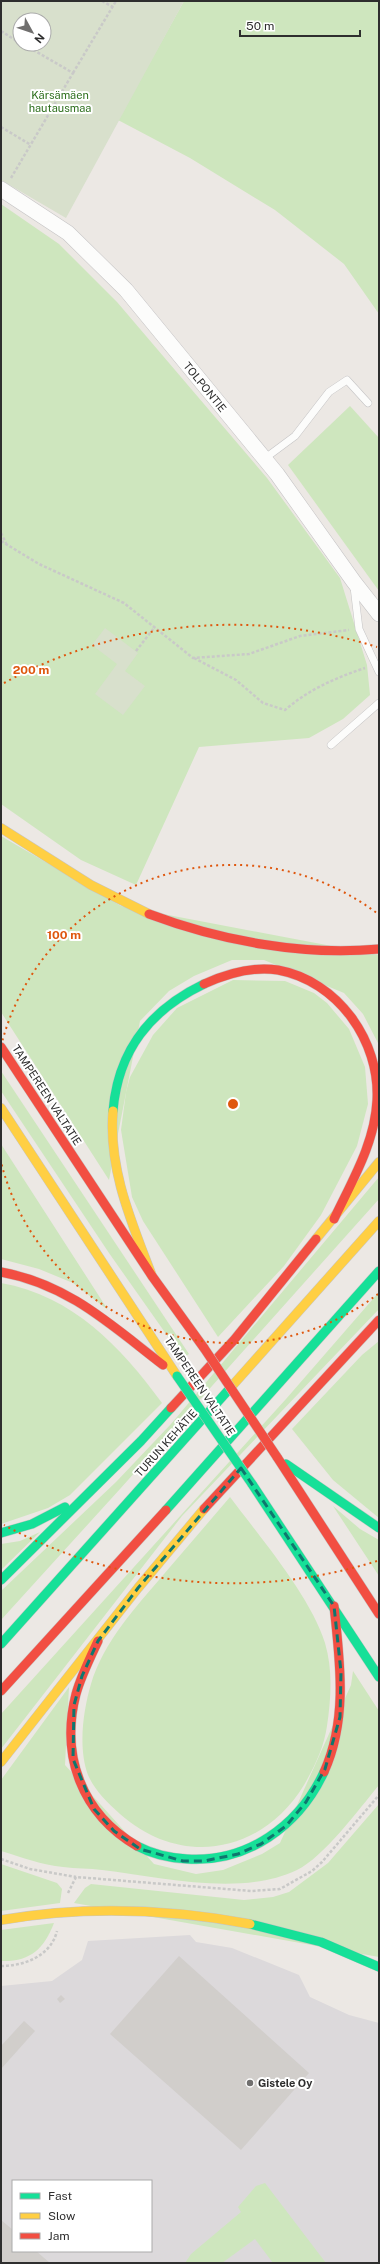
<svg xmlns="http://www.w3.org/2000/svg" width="380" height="2264" font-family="'Public Sans',sans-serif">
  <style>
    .industrial { fill: #dcd9db; fill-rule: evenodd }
    .green { fill: #cee6be }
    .cemetery { fill: #d8e0cc; fill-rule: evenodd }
    .building { fill: #d1cecb }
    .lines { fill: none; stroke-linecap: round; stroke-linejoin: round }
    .lane-casing { stroke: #c5c4c5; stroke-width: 8 }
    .street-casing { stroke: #c5c4c5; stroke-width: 16 }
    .fast-casing { stroke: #c6c5c4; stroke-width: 10 }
    .slow-casing { stroke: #c6c5c4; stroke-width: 10 }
    .jam-casing { stroke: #c6c5c4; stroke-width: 10 }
    .path { stroke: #c9c9c8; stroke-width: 2.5; stroke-dasharray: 3 2; stroke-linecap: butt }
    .lane { stroke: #fcfcfb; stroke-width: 7 }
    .street { stroke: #fcfcfb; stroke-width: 15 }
    .fast { stroke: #16e098; stroke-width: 9 }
    .slow { stroke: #ffcf43; stroke-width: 9 }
    .jam { stroke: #f24e42; stroke-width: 9 }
    .fast-bridge-casing { stroke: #c6c5c4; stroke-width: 10; stroke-linecap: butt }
    .jam-bridge-casing { stroke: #c6c5c4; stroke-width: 10; stroke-linecap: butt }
    .fast-bridge { stroke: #16e098; stroke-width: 9 }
    .jam-bridge { stroke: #f24e42; stroke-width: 9 }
    .marked { fill: none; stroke: #0f766e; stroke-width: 3; stroke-dasharray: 8 5; stroke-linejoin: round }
    .ring { fill: none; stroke: #df570e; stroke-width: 2; stroke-dasharray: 2 4 }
    .poi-dot { fill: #706f6e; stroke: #fff; stroke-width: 1.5 }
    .labels { text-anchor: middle; stroke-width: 4; stroke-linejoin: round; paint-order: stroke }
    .park-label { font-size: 11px; fill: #2c6e1b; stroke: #fff }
    .street-label { font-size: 11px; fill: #2e2e2e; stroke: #fff }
    .poi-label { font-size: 11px; font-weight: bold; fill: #2e2e2e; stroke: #fff; text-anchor: start }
    .centre { fill: #df570e; stroke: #fff; stroke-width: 2 }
    .ring-label { font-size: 12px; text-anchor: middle; font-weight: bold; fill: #df570e; stroke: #fff; stroke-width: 4; stroke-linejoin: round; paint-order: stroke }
  </style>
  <rect width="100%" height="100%" fill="#ece8e4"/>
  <path class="industrial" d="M190 1935 196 1942 232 1948 299 1975 310 1997 349 2015 379 2023V2263H1V1986L52 1981 82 1960 88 1941ZM13 2181H151V2251H13Z"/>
  <g class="green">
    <polygon points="184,1 379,1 379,314 344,264 275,210 190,158 118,120"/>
    <polygon points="1,204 59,244 117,302 267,478 340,578 367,665 370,695 343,719 309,738 199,747 136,885 81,860 1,804"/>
    <polygon points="350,406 379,438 379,591 288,465"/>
    <polygon points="1,836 121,906 379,955 379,1045 363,1014 344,993 264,960 232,960 194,976 169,991 140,1021 109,1180 1,1012"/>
    <polygon points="233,980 285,981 314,993 327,1003 349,1029 365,1067 368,1104 357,1146 321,1215 284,1266 218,1337 143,1221 132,1197 121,1130 126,1092 130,1077 153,1035 177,1008"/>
    <polygon points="1,1071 189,1354 183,1358 109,1253 1,1091"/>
    <polygon points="1,1144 108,1310 73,1283 39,1269 1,1259"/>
    <polygon points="379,1177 379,1199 120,1489 1,1620 1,1591 116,1482 171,1424"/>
    <path d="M1 1283C73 1296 120 1346 162 1403L70 1495 48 1508 1 1524Z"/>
    <polygon points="379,1292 379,1309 182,1516 1,1749 1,1714 286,1399"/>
    <polygon points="379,1341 379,1518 333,1480 292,1429 362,1355"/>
    <path d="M230 1497C260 1537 311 1597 325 1643 333 1670 331 1698 327 1726 324 1747 315 1766 304 1785 262 1854 181 1868 120 1814 107 1802 95 1791 88 1775 78 1748 83 1711 91 1684 104 1641 136 1607 164 1574 186 1548 208 1523 230 1497Z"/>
    <polygon points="333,1506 360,1529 379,1540 379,1576"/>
    <polygon points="40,1532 1,1570 1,1544 20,1541"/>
    <path d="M353 1671 379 1711V1785C359 1809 324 1857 297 1870 241 1897 161 1877 102 1870 89 1868 76 1869 63 1867 42 1865 21 1857 1 1851V1780L69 1687 65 1765 154 1864 196 1874 223 1870 262 1854 280 1843 351 1685Z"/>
    <polygon points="379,1804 379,1957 74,1903 85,1888 91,1884 244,1900 273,1897 289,1892 328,1863"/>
    <polygon points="1,1864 57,1883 62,1889 60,1903 1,1911"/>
    <path d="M54 1923C44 1949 30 1962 1 1961V1930Z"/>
    <polygon points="265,2183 326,2263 273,2263 255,2239 222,2263 185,2263 191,2254 241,2212 238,2207 256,2186"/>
  </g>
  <g class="cemetery">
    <path d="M1 1H184L66 218 1 180ZM20 20H44V44H20Z"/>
    <polygon points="105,628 138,653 125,671 145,686 123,715 95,694 117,664 92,645"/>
  </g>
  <g class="building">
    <polygon points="179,1956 309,2073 241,2150 110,2034"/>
    <polygon points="61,1995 65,1999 60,2003 57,1999"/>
    <polygon points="24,2021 35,2031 1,2069 1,2046"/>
    <polygon points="1,2220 13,2230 13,2251 36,2251 50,2263 1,2263"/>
  </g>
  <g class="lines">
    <defs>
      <g id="lane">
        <polyline points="264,459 295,436 329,392 347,380 368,403"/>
        <polyline points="354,587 359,629 379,672"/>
        <polyline points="331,745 379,703"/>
      </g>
      <polyline id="street" points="1,189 68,233 126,290 277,474 354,582 379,614"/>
      <g id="fast">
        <path d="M113 1111C118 1050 150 1010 204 984"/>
        <polyline points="286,1464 379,1528"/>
        <polyline points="252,1484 379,1677"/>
        <polyline points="166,1510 379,1271"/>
        <polyline points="1,1533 32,1524 65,1507"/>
        <polyline points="1,1580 141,1441 171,1408"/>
        <polyline points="1,1644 232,1386"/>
        <path d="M137 1846C152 1854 170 1858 187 1859 247 1863 299 1826 324 1772"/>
        <polyline points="250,1924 321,1942 379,1967"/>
      </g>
      <g id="slow">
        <polyline points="1,828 91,885 149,914"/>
        <polyline points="1,1108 177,1376"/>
        <path d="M113 1111C108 1169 132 1223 152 1276"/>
        <polyline points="316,1239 379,1162"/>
        <polyline points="232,1386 379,1221"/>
        <polyline points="1,1762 138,1588 204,1509"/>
        <path d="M1 1920C83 1906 169 1909 250 1924"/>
      </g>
      <g id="jam">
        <path d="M149 914C221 941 303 956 379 949"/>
        <path d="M204 984C226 974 253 966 278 970 338 981 380 1041 377 1100 375 1143 352 1181 334 1219"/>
        <polyline points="1,1047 152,1276 204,1348"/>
        <path d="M1 1272C68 1284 111 1325 163 1365"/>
        <polyline points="171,1408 234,1340 316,1239"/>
        <polyline points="277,1457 379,1614"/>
        <polyline points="204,1509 379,1320"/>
        <path d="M98 1641C90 1658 81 1676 76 1694 60 1756 82 1814 137 1846"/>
        <polyline points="1,1691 166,1510"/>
        <path d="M324 1772C348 1719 340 1662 334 1606"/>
      </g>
    </defs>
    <use href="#lane" class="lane-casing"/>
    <use href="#street" class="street-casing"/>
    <use href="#fast" class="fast-casing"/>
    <use href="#slow" class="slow-casing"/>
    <use href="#jam" class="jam-casing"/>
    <g class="path">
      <polyline points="102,1 113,7"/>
      <polyline points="1,31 20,43"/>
      <polyline points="73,73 116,1"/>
      <polyline points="1,127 31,145"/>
      <polyline points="11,178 73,73 23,44"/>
      <polyline points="1,533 6,543"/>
      <polyline points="1,541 39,564 124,603 193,658 249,654 300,636 349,630"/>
      <polyline points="136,651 154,628"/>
      <path d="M194 658 236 680 263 703 285 710C308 690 335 678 365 668"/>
      <polyline points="1,1859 30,1869 76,1877"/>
      <polyline points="68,1893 76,1877 251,1891 280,1889 312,1871 322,1862 379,1795"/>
      <path d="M1 1966C24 1966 51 1956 57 1931"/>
    </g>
    <use href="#lane" class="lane"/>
    <use href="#street" class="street"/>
    <use href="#fast" class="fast"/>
    <use href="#slow" class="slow"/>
    <use href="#jam" class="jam"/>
    <defs>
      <polyline id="fast-bridge" points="177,1376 252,1484"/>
      <polyline id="jam-bridge" points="204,1348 277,1457"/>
    </defs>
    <use href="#fast-bridge" class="fast-bridge-casing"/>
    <use href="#jam-bridge" class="jam-bridge-casing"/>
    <use href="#fast-bridge" class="fast-bridge"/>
    <use href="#jam-bridge" class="jam-bridge"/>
  </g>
  <path class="marked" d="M241 1468 334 1606 341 1672 340 1717 325 1769 306 1802 286 1826 261 1844 238 1854 204 1861H183L140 1849 114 1831 94 1809 73 1759 74 1705 82 1676 98 1641 138 1588Z"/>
  <g class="ring">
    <path d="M378 1294A239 239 0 0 1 1 1162M1 1046A239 239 0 0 1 378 914"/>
    <path d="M377 1561A479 479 0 0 1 4 1525M4 683A479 479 0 0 1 377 647"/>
  </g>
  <circle class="poi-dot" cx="250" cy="2083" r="4"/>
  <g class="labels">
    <g class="park-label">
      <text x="60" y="99">Kärsämäen<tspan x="60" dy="13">hautausmaa</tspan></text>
    </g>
    <g class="street-label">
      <text transform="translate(205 387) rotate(51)" y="4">TOLPONTIE</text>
      <text transform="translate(47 1095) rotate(57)" y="4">TAMPEREEN VALTATIE</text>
      <text transform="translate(200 1386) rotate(56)" y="4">TAMPEREEN VALTATIE</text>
      <text transform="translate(166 1443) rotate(-48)" y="4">TURUN KEHÄTIE</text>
    </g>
    <g class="poi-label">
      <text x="258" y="2087">Gistele Oy</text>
    </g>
  </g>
  <circle cx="233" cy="1104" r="6" class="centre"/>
  <g class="ring-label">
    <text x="31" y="674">200 m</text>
    <text x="64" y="939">100 m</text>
  </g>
  <rect width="380" height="2264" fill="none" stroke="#2e2e2e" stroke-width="4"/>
  <rect x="12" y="2180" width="140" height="72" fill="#ffffff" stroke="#ababab"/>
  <rect x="20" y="2193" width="20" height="6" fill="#16e098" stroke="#ababab"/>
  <text x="48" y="2200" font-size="12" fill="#2e2e2e">Fast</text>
  <rect x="20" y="2213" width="20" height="6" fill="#ffcf43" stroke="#ababab"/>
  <text x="48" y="2220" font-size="12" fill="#2e2e2e">Slow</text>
  <rect x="20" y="2233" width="20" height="6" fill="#f24e42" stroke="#ababab"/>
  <text x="48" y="2240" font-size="12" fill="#2e2e2e">Jam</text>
  <g transform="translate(32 32) rotate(130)"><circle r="19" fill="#ffffff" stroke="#ababab"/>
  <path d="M0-3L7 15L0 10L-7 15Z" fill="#706f6e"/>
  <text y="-6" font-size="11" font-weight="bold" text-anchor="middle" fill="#2e2e2e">N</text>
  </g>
  <path d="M240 30v6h120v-6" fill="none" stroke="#2e2e2e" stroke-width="2"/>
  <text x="246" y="30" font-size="12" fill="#2e2e2e" stroke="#ffffff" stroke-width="3" paint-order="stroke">50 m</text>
</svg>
